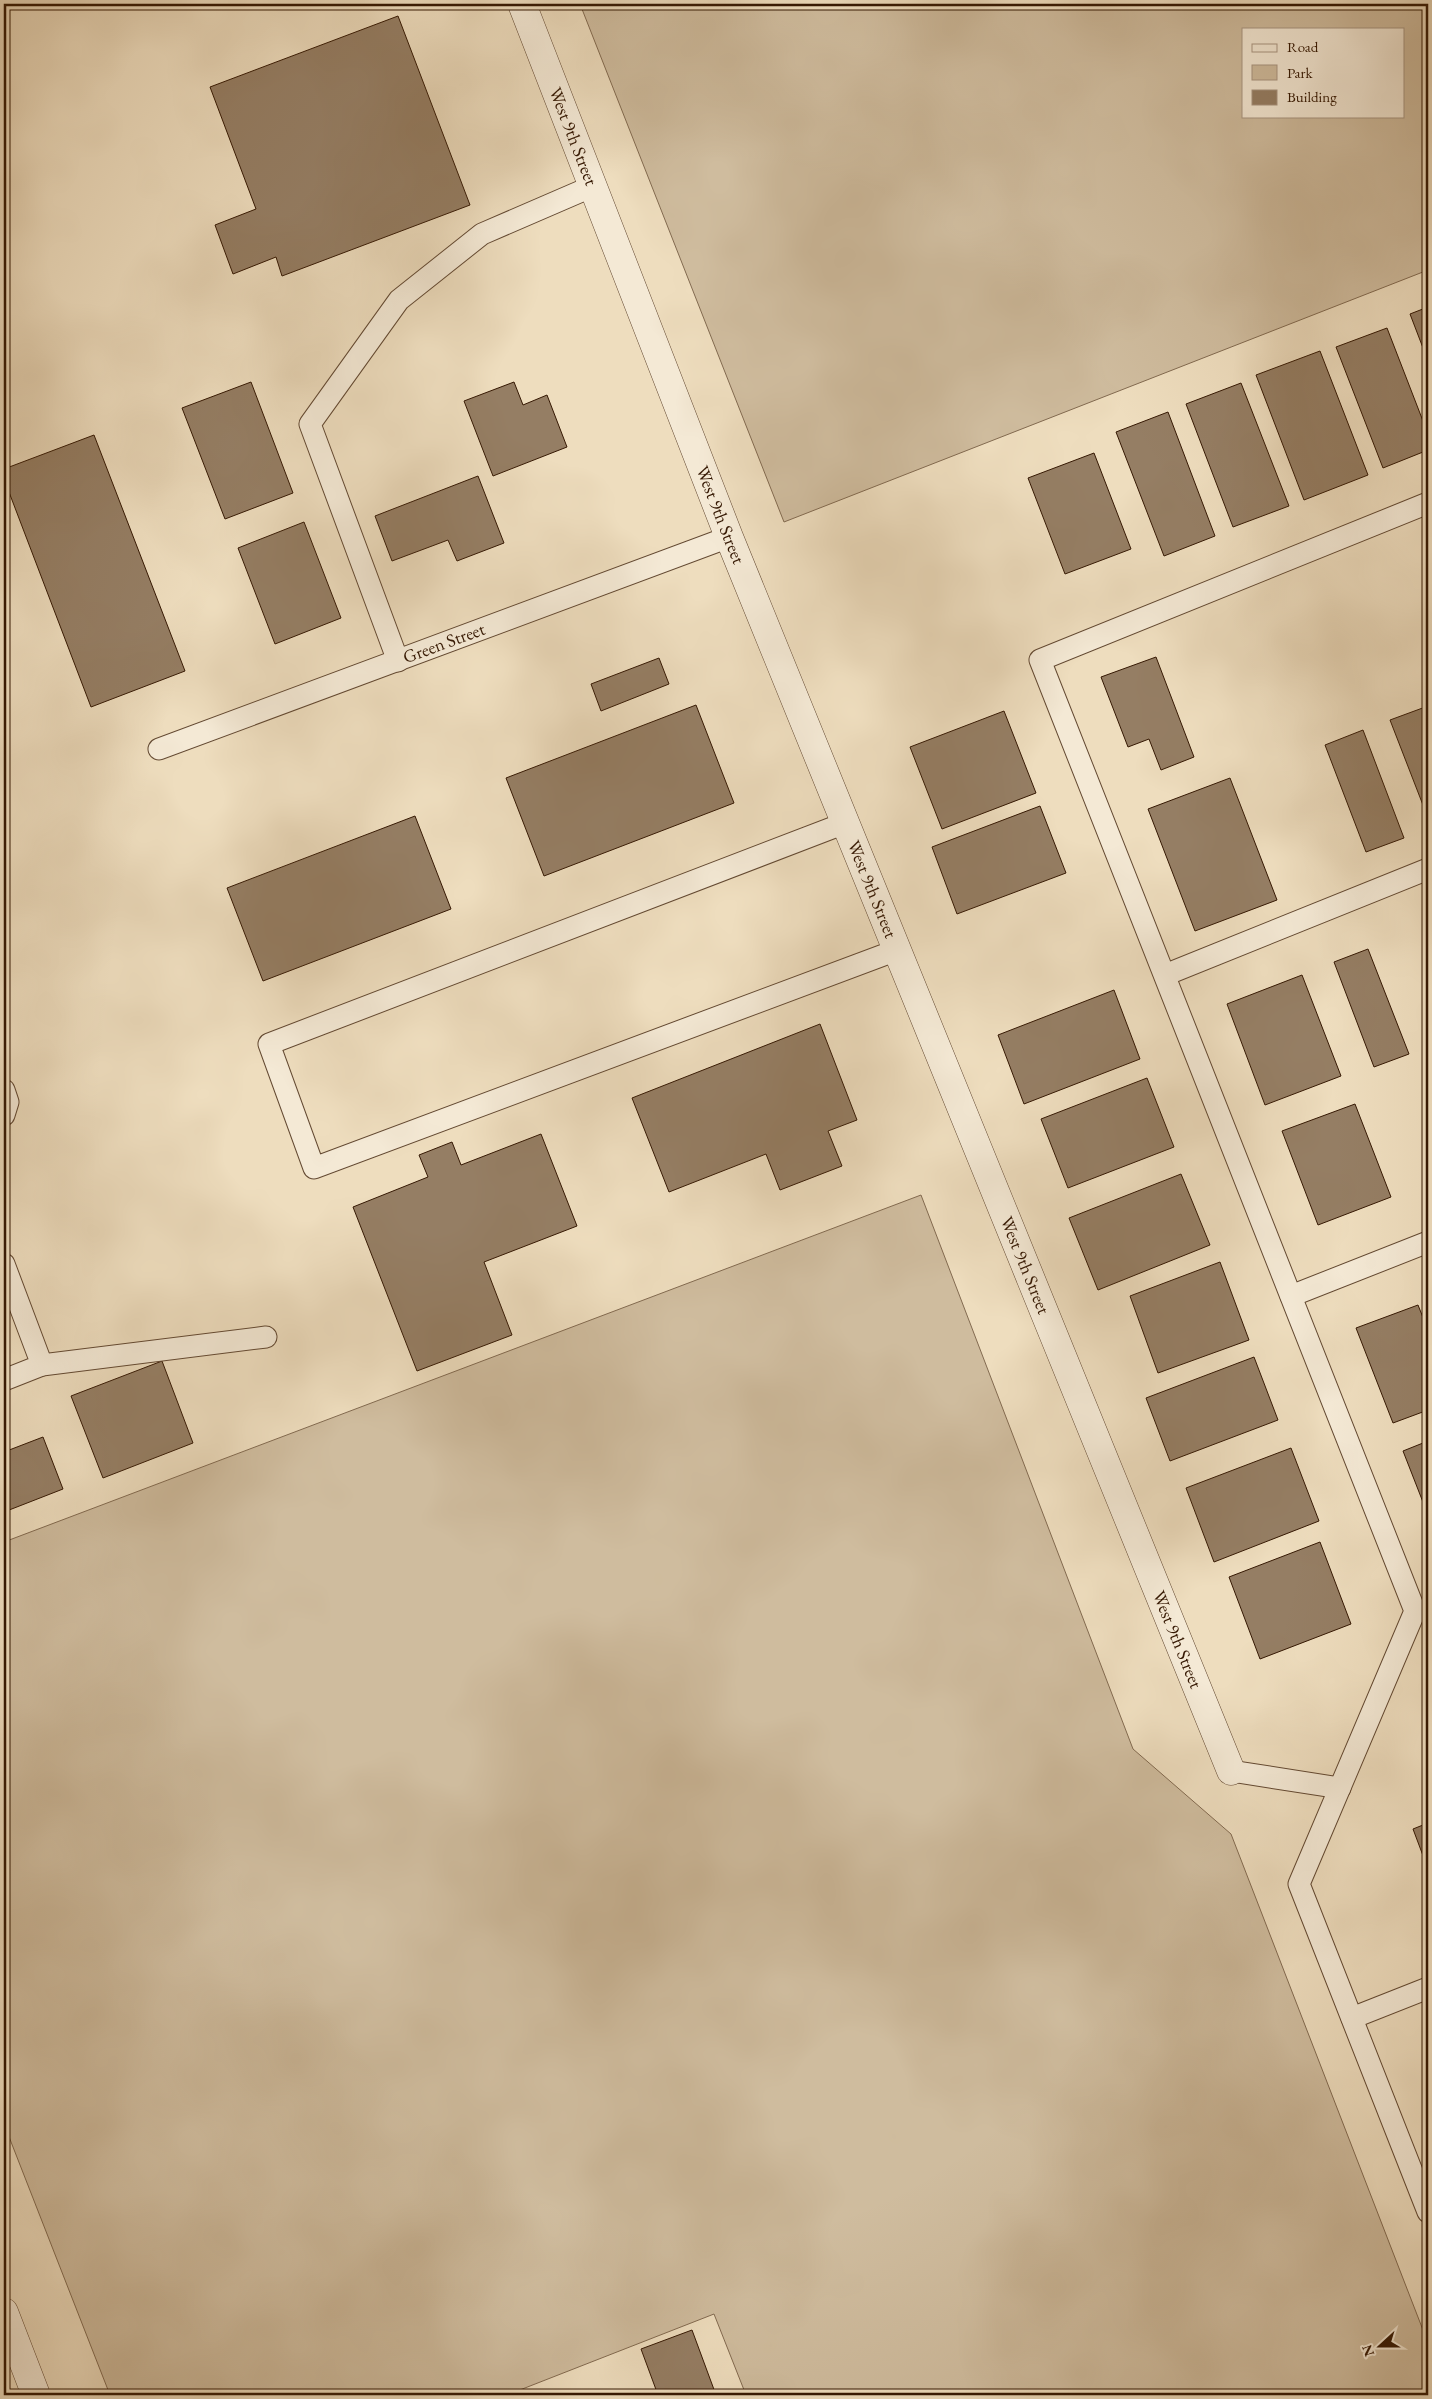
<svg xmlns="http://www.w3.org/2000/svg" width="1432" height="2399" font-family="'EB Garamond',serif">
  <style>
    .green { fill: #cfbc9e; stroke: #826a50; fill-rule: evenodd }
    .building { fill: #957e64; stroke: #351803 }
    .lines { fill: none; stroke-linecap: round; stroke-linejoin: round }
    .service-casing { stroke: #634932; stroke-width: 23 }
    .minor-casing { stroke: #634932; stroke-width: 29 }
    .tertiary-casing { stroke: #634932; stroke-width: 29 }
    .service { stroke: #f4e9d5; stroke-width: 21 }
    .minor { stroke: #f4e9d5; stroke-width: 28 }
    .tertiary { stroke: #f4e9d5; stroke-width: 28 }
    .labels { text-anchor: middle; stroke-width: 4.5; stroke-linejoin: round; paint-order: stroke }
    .street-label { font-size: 18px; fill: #351803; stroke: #f4e9d5 }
  </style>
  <rect width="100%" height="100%" fill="#eeddbe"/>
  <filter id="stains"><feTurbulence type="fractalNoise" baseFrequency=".004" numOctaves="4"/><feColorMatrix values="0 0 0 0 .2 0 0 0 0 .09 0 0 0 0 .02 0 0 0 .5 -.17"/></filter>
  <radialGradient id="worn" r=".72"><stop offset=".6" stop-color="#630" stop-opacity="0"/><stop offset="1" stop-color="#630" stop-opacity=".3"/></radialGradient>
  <g class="green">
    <path d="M580 4H1428V270L784 522ZM1243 29H1403V116H1243Z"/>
    <polygon points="921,1195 1133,1749 1231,1834 1428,2343 1428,2395 746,2395 714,2314 507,2395 110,2395 4,2124 4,1542"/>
  </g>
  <g class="building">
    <polygon points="398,16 470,205 282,276 276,257 233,274 215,225 256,209 210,87"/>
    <polygon points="1428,307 1428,361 1410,314"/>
    <polygon points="1387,328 1428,434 1428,450 1383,468 1336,347"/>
    <polygon points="1320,351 1368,475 1304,500 1256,375"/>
    <polygon points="251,382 293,493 225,519 182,408"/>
    <polygon points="514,382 523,405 547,395 567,447 493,476 464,401"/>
    <polygon points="1241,383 1289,506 1233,527 1186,404"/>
    <polygon points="1168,412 1215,536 1164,556 1116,432"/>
    <polygon points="94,435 185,671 91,707 4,479 4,469"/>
    <polygon points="1094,453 1131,549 1065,574 1028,478"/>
    <polygon points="478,476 504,543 457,561 448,540 392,561 375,516"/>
    <polygon points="304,522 341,618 275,644 238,548"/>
    <polygon points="1156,657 1194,757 1161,770 1149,739 1128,747 1101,677"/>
    <polygon points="659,658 669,684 601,711 591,684"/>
    <polygon points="696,705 734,803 544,876 506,778"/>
    <polygon points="1428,706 1428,818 1390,720"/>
    <polygon points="1004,711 1036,793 942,829 910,747"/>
    <polygon points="1363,730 1404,838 1366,852 1325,745"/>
    <polygon points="1230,778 1277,900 1195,931 1148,809"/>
    <polygon points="1040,806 1066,873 957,914 932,847"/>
    <polygon points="415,816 451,909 263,981 227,888"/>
    <polygon points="1368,949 1409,1054 1374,1067 1334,962"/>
    <polygon points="1302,975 1341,1076 1265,1105 1227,1004"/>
    <polygon points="1114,990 1140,1059 1024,1104 998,1035"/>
    <polygon points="820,1024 857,1120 828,1131 842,1166 780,1190 766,1154 669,1192 632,1098"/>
    <polygon points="1147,1078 1174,1147 1068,1188 1041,1119"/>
    <polygon points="1355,1104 1391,1197 1318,1225 1282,1131"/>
    <polygon points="541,1134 577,1226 484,1262 512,1335 417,1371 353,1207 428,1177 419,1155 452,1142 461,1165"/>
    <polygon points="1181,1174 1210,1245 1098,1290 1069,1218"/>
    <polygon points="1220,1262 1249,1340 1158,1373 1130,1296"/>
    <polygon points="1418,1305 1428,1330 1428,1410 1393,1423 1356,1328"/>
    <polygon points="1254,1357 1278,1420 1170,1461 1146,1398"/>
    <polygon points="162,1361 193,1443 103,1478 71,1396"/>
    <polygon points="43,1437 63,1489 4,1512 4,1452"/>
    <polygon points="1428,1441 1428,1515 1403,1451"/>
    <polygon points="1291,1448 1319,1521 1214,1562 1186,1488"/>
    <polygon points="1320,1542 1351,1624 1260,1659 1229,1577"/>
    <polygon points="1428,1823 1428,1869 1413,1829"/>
    <polygon points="692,2330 716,2395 658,2395 641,2349"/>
  </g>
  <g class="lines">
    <defs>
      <g id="service">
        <polyline points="1428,503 1040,660 1415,1611 1299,1884 1428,2212"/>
        <polyline points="398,661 310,424 399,300 482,234 593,186"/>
        <path id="s1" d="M159 749 729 537"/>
        <polyline points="845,823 269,1044 314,1168 897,950"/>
        <polyline points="1165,975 1428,869"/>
        <polyline points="4,1090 8,1102 4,1115"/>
        <polyline points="4,1264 42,1365 4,1380"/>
        <polyline points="1291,1296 1428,1242"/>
        <polyline points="42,1365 266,1337"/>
        <polyline points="1231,1771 1340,1788"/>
        <polyline points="1352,2018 1428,1988"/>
      </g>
      <g id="minor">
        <path id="s2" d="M522 4 729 537 1231 1771"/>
      </g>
      <polyline id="tertiary" points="4,2312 36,2395"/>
    </defs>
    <use href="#service" class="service-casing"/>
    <use href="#minor" class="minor-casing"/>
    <use href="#tertiary" class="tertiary-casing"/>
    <use href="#service" class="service"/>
    <use href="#minor" class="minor"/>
    <use href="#tertiary" class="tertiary"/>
  </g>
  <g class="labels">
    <g class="street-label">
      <text dy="6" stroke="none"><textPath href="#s2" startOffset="142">West 9th Street</textPath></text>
      <text dy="6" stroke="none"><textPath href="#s2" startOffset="548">West 9th Street</textPath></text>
      <text dy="6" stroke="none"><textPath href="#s1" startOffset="304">Green Street</textPath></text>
      <text dy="6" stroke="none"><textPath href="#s2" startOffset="952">West 9th Street</textPath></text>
      <text dy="6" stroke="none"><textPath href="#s2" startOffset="1358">West 9th Street</textPath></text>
      <text dy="6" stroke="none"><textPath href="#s2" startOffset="1762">West 9th Street</textPath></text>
    </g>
  </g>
  <rect width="1432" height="2399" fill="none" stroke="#eeddbe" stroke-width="20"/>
  <rect x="5" y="5" width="1422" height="2389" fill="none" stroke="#351803" stroke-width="2.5"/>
  <rect x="10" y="10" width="1412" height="2379" fill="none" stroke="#351803"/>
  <rect x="1242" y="28" width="162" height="90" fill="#f4e9d5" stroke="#a89581"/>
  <rect x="1252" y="44" width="25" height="8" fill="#f4e9d5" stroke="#a89581"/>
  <text x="1287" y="52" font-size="15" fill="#351803">Road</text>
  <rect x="1252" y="65" width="25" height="15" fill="#cfbc9e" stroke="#a89581"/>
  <text x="1287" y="78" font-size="15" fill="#351803">Park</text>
  <rect x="1252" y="90" width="25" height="15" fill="#957e64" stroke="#a89581"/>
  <text x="1287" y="102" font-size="15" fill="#351803">Building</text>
  <g transform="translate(1380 2346) rotate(249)" stroke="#f4e9d5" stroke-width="4" paint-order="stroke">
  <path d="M0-4L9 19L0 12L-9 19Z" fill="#351803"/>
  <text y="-8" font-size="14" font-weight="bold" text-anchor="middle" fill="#351803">N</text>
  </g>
  <rect width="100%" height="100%" filter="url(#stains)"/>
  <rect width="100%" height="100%" fill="url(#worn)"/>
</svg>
